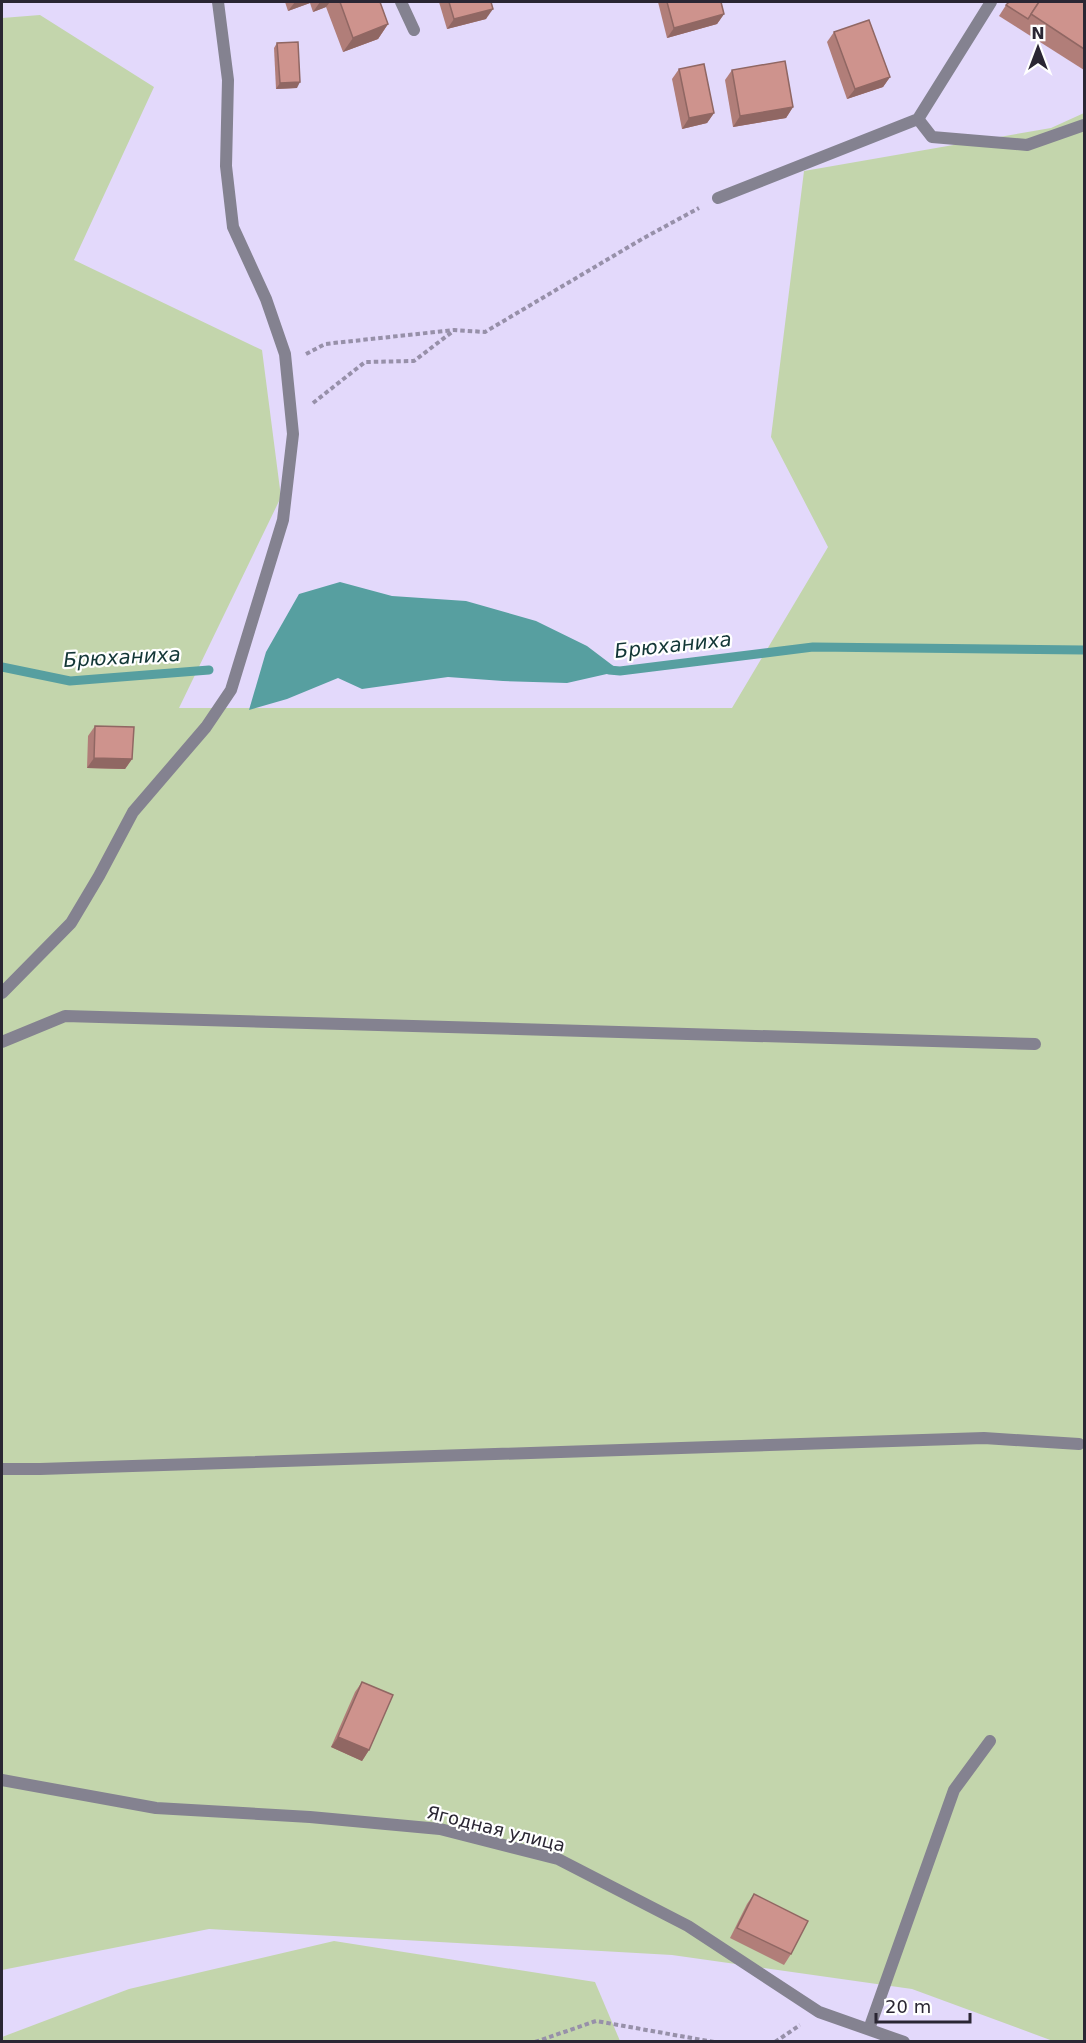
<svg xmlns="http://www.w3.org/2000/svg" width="1086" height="2043" font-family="'DejaVu Sans',sans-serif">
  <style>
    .green { fill: #c3d5ac }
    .water { fill: #579fa0 }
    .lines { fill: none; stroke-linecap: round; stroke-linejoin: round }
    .stream { stroke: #579fa0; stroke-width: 9 }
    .path { stroke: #9790a9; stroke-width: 4; stroke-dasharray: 4.5 3; stroke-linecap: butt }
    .lane { stroke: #848290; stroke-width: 12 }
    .street { stroke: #848290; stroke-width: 12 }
    .wall { fill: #b17e79 }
    .shaded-wall { fill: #906763 }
    .building { fill: #ce938d; stroke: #906763; stroke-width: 1.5 }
    .labels { text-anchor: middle; stroke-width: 4.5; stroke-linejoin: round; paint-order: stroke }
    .street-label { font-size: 18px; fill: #2a2633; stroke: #fff }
    .water-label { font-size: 20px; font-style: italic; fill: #123636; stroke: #fff }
  </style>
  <rect width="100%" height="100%" fill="#e3d9fb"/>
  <g class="green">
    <polygon points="40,15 154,87 74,260 262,350 281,497 179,708 732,708 828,547 771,437 804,171 1051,128 1084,113 1084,2041 1053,2041 912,1989 672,1955 209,1929 2,1970 2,18"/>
    <polygon points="334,1941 595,1982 620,2041 2,2041 2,2037 129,1989"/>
  </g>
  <polygon class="water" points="340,582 392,596 466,601 536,621 587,646 620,671 567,683 503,681 448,677 362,689 338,678 287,699 249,710 266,652 299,594"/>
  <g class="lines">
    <g class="stream">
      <polyline points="2,667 70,681 209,670"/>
      <polyline points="609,670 620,671 813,647 1084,650"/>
    </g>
    <g class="path">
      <polyline points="306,354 325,344 454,330 485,332 642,239 699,208"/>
      <polyline points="313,403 365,362 414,361 452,332"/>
      <polyline points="535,2042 596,2021 714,2042"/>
      <polyline points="775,2042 800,2025"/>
    </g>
    <g class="lane">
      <polyline points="401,2 414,30"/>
      <polyline points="2,993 71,923 99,876 133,812 206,727 231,690 283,520 293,434 285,354 266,299 233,227 226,166 228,80 218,2"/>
      <polyline points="2,1042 65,1016 1035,1044"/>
      <polyline points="2,1469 40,1469 984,1438 1079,1444"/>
      <polyline points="869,2029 954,1790 990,1741"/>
    </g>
    <g class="street">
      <polyline points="918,119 932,137 1027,145 1084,125"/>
      <polyline points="718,198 918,119 991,2"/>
      <polyline points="2,1780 156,1808 310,1817 440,1829 558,1859 688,1926 819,2012 904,2042"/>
    </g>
  </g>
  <g class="wall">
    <polygon points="285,2 380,2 388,24 378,39 343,52 326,7 313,12 310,3 288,11"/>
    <polygon points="439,2 491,2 486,19 447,29"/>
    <polygon points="658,2 721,2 724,14 717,24 667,38"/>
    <polygon points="1008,2 1084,2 1084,70 999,16"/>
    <polygon points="834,32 890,77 883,87 847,99 827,42"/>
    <polygon points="277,43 297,88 276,89 274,48"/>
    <polygon points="679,69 714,113 707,123 682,129 672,79"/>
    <polygon points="732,70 793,107 786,118 733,127 725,80"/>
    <polygon points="95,726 132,759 125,769 87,768 88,736"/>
    <polygon points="362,1682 369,1750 362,1761 331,1747 355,1692"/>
    <polygon points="754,1894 791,1954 784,1965 730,1938 747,1904"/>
  </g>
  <g class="shaded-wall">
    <polygon points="295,2 311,2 310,3 288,11"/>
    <polygon points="320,2 330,2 326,7 313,12"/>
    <polygon points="493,9 486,19 447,29 454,19"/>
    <polygon points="724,14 717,24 667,38 674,28"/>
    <polygon points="388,24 378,39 343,52 353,38"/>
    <polygon points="890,77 883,87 847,99 855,89"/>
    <polygon points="300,82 297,88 276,89 280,83"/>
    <polygon points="793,107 786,118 733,127 740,116"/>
    <polygon points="714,113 707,123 682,129 689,118"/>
    <polygon points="94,758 132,759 125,769 87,768"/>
    <polygon points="338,1737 369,1750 362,1761 331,1747"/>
  </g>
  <g class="building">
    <polygon points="340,2 380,2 388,24 353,38"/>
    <polygon points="449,2 491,2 493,9 454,19"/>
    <polygon points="667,2 721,2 724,14 674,28"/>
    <polygon points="1009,2 1039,2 1028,19 1006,5"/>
    <polygon points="1039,2 1084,2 1084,49 1031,14"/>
    <polygon points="869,20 890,77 855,89 834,32"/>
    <polygon points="298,42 300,82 280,83 277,43"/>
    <polygon points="785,61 793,107 740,116 732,70"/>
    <polygon points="704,64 714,113 689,118 679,69"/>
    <polygon points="95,726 134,727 132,759 94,758"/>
    <polygon points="362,1682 393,1695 369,1750 338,1737"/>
    <polygon points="754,1894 808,1921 791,1954 737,1928"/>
  </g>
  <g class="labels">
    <g class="street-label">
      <text transform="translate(496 1829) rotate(14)" y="6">Ягодная улица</text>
    </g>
    <g class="water-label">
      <text transform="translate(673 645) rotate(-6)" y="7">Брюханиха</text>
      <text transform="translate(122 657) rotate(-3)" y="7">Брюханиха</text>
    </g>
  </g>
  <rect width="1086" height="2043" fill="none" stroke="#2a2633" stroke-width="6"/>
  <g transform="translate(1038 48)" stroke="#ffffff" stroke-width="4.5" paint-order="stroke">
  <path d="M0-4.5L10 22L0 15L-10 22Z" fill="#2a2633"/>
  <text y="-9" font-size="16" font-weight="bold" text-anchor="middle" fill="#2a2633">N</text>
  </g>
  <path d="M876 2013v9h94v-9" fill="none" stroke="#2a2633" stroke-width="3"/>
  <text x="885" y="2013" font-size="18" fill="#2a2633" stroke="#ffffff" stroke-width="4.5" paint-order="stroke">20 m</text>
</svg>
